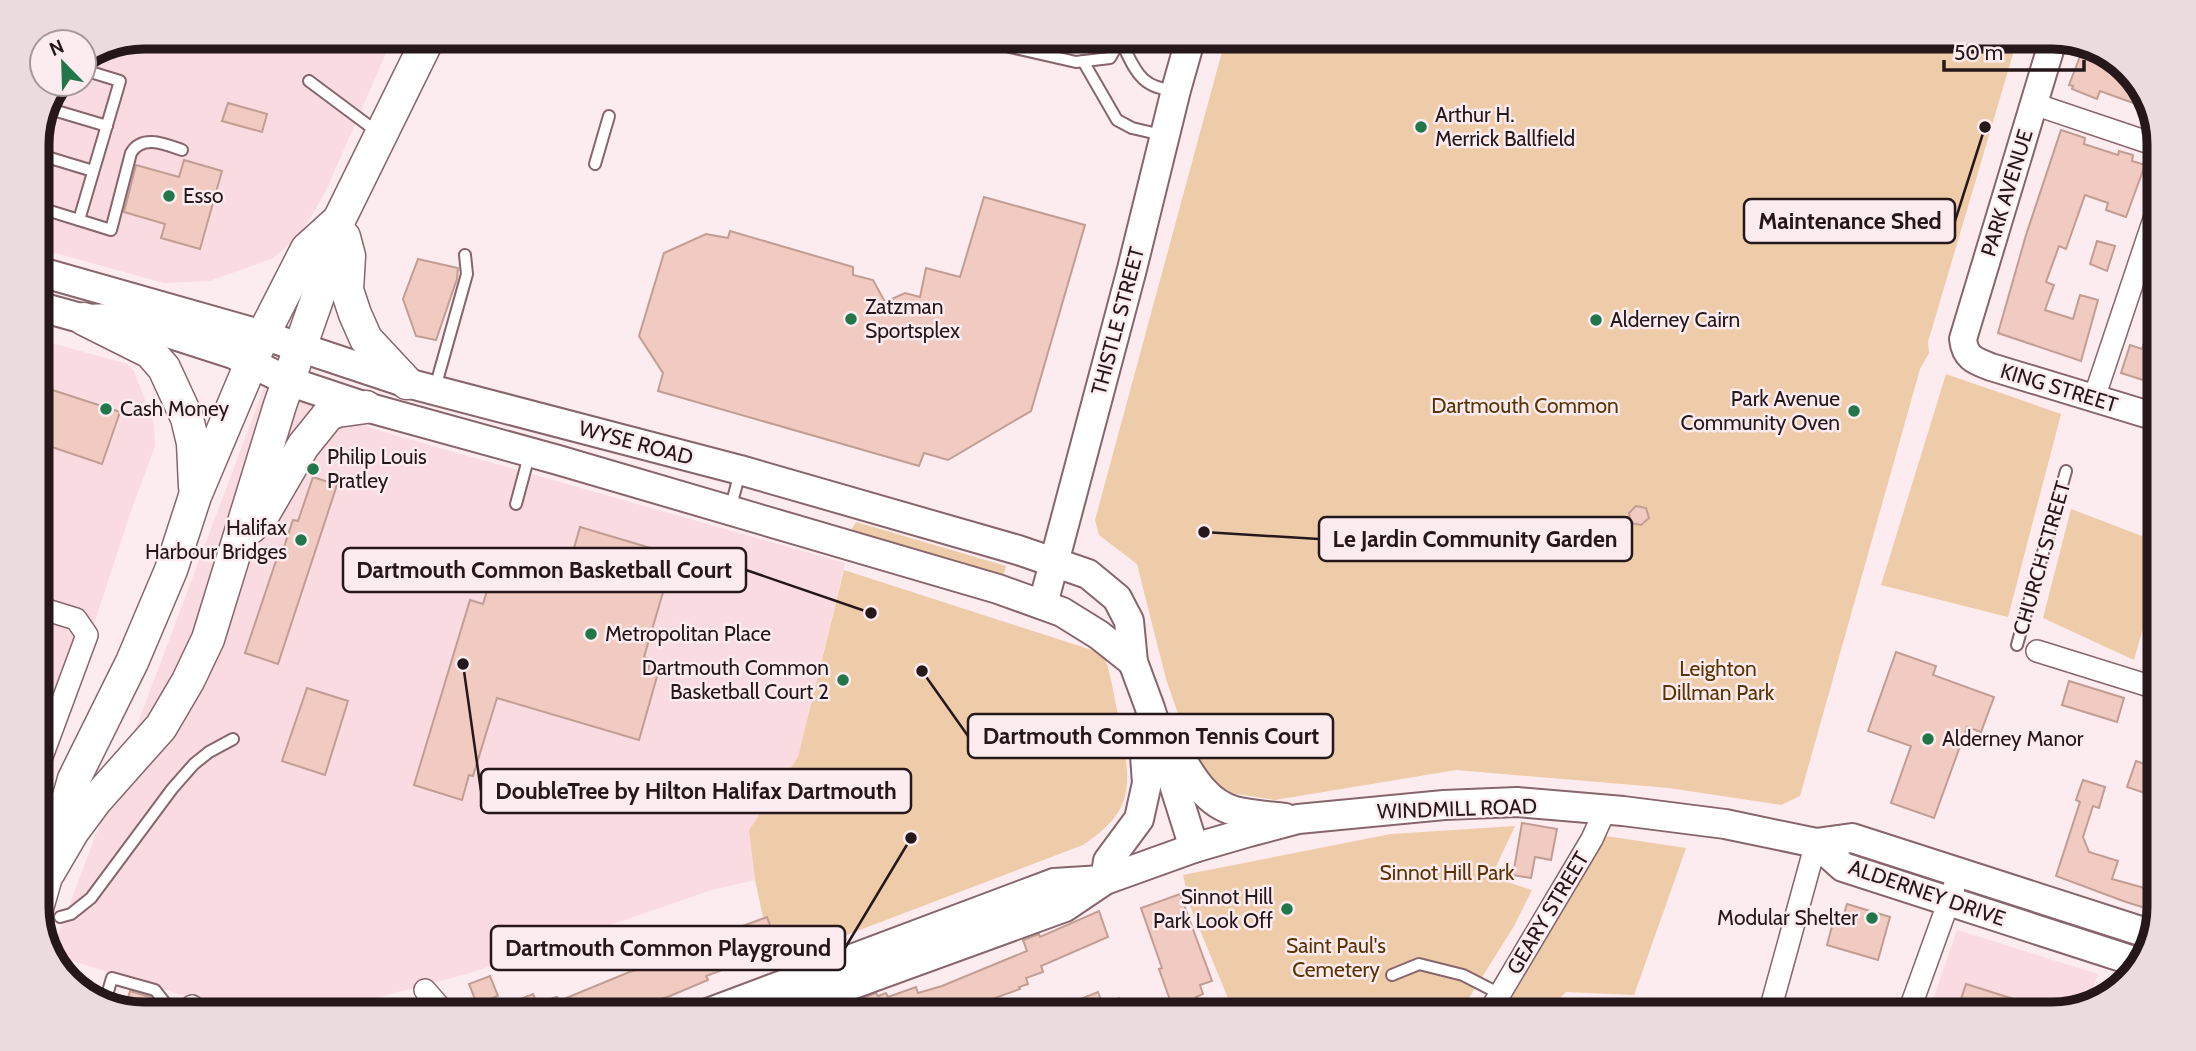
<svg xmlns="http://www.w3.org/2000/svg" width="2196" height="1051" font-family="Cabin,sans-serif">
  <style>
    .built { fill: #f9dbe1 }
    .green { fill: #eecba9 }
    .building { fill: #f1cbc1; stroke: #c19d93; stroke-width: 2 }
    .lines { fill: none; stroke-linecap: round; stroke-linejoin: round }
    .service-casing { stroke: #87656c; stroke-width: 14 }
    .minor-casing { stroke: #87656c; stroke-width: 24 }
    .tertiary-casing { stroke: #87656c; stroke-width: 30 }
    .secondary-casing { stroke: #87656c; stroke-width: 32 }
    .primary-casing { stroke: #87656c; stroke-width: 35 }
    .service { stroke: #fff; stroke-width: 10 }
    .minor { stroke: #fff; stroke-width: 21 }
    .tertiary { stroke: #fff; stroke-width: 26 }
    .secondary { stroke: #fff; stroke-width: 28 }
    .primary { stroke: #fff; stroke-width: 32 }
    .poi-dot { fill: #21774a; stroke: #fcecef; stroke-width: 2.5 }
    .labels { text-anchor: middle; stroke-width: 5; stroke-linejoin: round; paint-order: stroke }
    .poi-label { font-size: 21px; fill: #25171a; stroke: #fcecef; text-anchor: start }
    .street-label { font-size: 21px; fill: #25171a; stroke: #fcecef }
    .park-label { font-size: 21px; fill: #5b3300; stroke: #fcecef }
    .rim { fill: none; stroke: #25171a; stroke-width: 9 }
    .leader { fill: none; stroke: #25171a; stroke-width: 2.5 }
    .callout-dot { fill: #25171a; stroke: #fcecef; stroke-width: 2.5 }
    .callout { fill: #fcecef; stroke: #25171a; stroke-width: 2.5 }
    .callout-label { font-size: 23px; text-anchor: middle; font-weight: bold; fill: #25171a }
  </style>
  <rect width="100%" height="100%" fill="#fcecef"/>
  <g class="built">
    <polygon points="144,37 393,37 325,193 299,236 273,258 210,281 164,283 37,248 37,138 61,84 84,84 84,62"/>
    <polygon points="37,339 127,364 134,371 154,424 155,446 131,511 37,797"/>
    <polygon points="265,385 380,431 845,563 798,757 749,830 755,880 712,890 470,973 315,1014 241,1014 51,954"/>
    <polygon points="1957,930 2098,974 2088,1003 2052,1014 1928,1014"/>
  </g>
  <g class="green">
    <polygon points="1226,37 2018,37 1928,342 1929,353 1920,369 1800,796 1781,805 1669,788 1456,770 1275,800 1224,792 1191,751 1166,679 1137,564 1099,535 1095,520"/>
    <polygon points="1946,374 2061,414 2008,617 1881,585"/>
    <polygon points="2159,502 2159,582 2156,582 2134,660 2043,618 2071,509 2142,536"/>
    <polygon points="856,522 1006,566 1003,577 851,531"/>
    <path d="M844 570 1098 652 1105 659 1108 667C1113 689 1117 710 1121 732 1132 787 1133 812 1083 845L773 963 755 880 749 830 798 757Z"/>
    <polygon points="1515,826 1491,877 1532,890 1514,926 1459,1014 1220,1014 1232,1008 1190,906 1183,875 1391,834"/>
    <polygon points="1599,835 1686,848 1634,995 1566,992 1544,1014 1499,1014"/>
  </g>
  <g class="building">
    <polygon points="2089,45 2099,48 2141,85 2150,109 2100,91 2097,99 2072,89 2073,86 2069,85 2084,46"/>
    <polygon points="228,103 267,114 262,132 222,121"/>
    <polygon points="2061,130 2085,138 2084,144 2118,155 2119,151 2133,155 2132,161 2145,165 2126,217 2106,210 2108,203 2085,195 2066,249 2059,246 2046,282 2054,285 2045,310 2073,319 2080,295 2098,300 2081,361 1998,333 2026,235"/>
    <polygon points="184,160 222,171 200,249 161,238 165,224 124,212 136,165 179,177"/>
    <polygon points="984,197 1085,225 1031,411 948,460 924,453 919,466 658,391 663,373 639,336 664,253 706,234 728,238 730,231 853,267 853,275 873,280 885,302 905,293 920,297 926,268 960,277"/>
    <polygon points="2097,241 2115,246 2107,271 2090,264"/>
    <polygon points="418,259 458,268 457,279 436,340 416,336 403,299"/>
    <polygon points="2156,307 2159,307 2159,385 2121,373 2130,345 2142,349"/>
    <polygon points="37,385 120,412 102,464 37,442"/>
    <polygon points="313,477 337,485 278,664 245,653 278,555 281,556 293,520 298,521"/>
    <polygon points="1636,506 1646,508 1649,518 1641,525 1631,523 1629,513"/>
    <polygon points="580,527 674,555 644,657 651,660 648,670 658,673 639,740 497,698 473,776 469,775 462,800 414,785 470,600 483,604 496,560 565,580"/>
    <polygon points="1896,652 1936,666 1933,675 1994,697 1981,732 1967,727 1934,818 1891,803 1911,746 1868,731"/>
    <polygon points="2069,681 2124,698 2117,722 2062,705"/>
    <polygon points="307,688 348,701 325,775 282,761"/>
    <polygon points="2136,761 2159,769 2159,798 2127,787"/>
    <polygon points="2083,780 2105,787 2099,808 2093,806 2083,837 2089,852 2118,861 2112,879 2159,892 2158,912 2126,902 2056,876 2080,802 2076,800"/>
    <polygon points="1522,823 1557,829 1551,860 1535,857 1531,878 1513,875"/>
    <polygon points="1180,894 1212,981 1200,985 1203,994 1196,997 1199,1007 1175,1014 1159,969 1162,968 1141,908"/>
    <polygon points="1847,904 1890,917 1878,960 1827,945 1835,915 1843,917"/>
    <polygon points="1099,911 1108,937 1041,966 1043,972 1026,978 1028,984 1019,987 1020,989 978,1004 982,1014 967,1014 962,1004 932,1014 862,1014 857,1000 876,993 878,996 886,993 888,997 916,987 918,993 942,986 1027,951 1023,940 1039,934 1040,937"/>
    <polygon points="767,917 779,949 706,976 708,980 670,996 620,1012 618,1008 602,1014 514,1014 513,1008 515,1008 513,1002 533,994 537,1003 557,997 559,1001 627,973 729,938 726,932"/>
    <polygon points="490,976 498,996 477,1004 469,984"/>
    <polygon points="1966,984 2052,1011 2051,1014 1956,1014"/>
    <polygon points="130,991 150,997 153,1000 149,1014 124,1010"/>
    <polygon points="1098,992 1103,1005 1119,998 1125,1014 1080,1014 1083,1013 1078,1000"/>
  </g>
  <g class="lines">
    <defs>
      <g id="service">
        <polyline points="967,37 1076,62 1110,58 1122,37"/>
        <path d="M1120 40C1135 68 1139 89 1175 90"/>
        <polyline points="1083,61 1117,120 1132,128 1162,135"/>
        <polyline points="309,81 380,134"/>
        <polyline points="50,109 107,126"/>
        <polyline points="37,154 93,171"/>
        <polyline points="595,164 609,116"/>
        <path d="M37 207 111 230 131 153C142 134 165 144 182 150"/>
        <polyline points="79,220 120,81 84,70"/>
        <polyline points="435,388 467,274 465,255"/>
        <polyline points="516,504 530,452"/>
        <polyline points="730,510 740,472"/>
        <polyline points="2017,645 2066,471"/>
        <polyline points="60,917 71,914 91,898 172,789 194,764 209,752 233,739"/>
        <polyline points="1392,975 1419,964 1463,975 1500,994"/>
        <polyline points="104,1005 112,978 155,990 166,1004 162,1014"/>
        <polyline points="411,1014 438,1005"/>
      </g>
      <g id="minor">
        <polyline points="2034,104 2159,146"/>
        <polyline points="2094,398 2159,204"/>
        <polyline points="37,607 76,619 87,635 37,770"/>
        <polyline points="2037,651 2159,689"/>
        <polyline points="834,977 848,1014"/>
        <polyline points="425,990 438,1005 442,1014"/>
        <polyline points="190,1014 192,1006"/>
        <polyline points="1488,1014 1592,839 1605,810"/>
        <polyline points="1769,1014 1816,843"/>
        <polyline points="1908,1014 1954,887"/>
      </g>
      <path id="tertiary" d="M2054 37 1963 339C1965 358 1975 361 1991 367L2159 418"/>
      <g id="secondary">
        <polyline points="37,271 263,335 407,383 740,470 1018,550 1088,574 1117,598 1129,621 1133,662 1150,708 1194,848"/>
        <polyline points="37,306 84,319 113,318 143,325 233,354 288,381 366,407 558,460 998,589 1062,612 1099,635 1133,662"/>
        <polyline points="1043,604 1132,269 1176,90 1191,37"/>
        <path d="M1172 744C1188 769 1203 803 1235 811 1251 815 1269 816 1285 818"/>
        <polyline points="1816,843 1843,867 2140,963"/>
        <polyline points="1105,880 1108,861 1139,819 1147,783 1144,742 1148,721"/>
        <polyline points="705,1014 1054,883 1102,880"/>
        <polyline points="771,1014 1065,907 1105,880 1194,848 1249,832 1298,819 1444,805 1517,802 1623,811 1725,824 1816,843 1852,838 2153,935"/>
      </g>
      <g id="primary">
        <polyline points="344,237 349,256 347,290 355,314 366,339 407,383"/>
        <polyline points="84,319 150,352 164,368 187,418 193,443 195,487"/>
        <polyline points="251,527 264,513 303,446 328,415 337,411 366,407"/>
        <polyline points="49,872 73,831 96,800 161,727 188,681 208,639 280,405 330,262 339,220 429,37"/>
        <polyline points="37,908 74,779 132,662 171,570 195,496 263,335 307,249 339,220"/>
      </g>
    </defs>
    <use href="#service" class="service-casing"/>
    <use href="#minor" class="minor-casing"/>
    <use href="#tertiary" class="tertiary-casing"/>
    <use href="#secondary" class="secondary-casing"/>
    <use href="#primary" class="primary-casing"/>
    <use href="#service" class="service"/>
    <use href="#minor" class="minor"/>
    <use href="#tertiary" class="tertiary"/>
    <use href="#secondary" class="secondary"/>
    <use href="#primary" class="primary"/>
  </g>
  <g class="poi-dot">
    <circle cx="1421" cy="127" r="7"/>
    <circle cx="169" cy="196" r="7"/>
    <circle cx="851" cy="319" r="7"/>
    <circle cx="1596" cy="320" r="7"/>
    <circle cx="106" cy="409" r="7"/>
    <circle cx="1854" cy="411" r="7"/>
    <circle cx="313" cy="469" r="7"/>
    <circle cx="301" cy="540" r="7"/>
    <circle cx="591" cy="634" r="7"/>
    <circle cx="843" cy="680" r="7"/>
    <circle cx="1928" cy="739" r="7"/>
    <circle cx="1287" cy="909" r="7"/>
    <circle cx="1872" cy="918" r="7"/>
  </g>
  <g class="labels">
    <g class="poi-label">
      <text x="1435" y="122">Arthur H.<tspan x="1435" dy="24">Merrick Ballfield</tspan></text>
      <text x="183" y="203">Esso</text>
      <text x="865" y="314">Zatzman<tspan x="865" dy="24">Sportsplex</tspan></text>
      <text x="1610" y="327">Alderney Cairn</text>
      <text x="1840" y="406" text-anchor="end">Park Avenue<tspan x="1840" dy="24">Community Oven</tspan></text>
      <text x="120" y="416">Cash Money</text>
      <text x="327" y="464">Philip Louis<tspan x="327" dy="24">Pratley</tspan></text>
      <text x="287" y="535" text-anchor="end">Halifax<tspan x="287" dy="24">Harbour Bridges</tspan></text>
      <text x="605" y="641">Metropolitan Place</text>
      <text x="829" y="675" text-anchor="end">Dartmouth Common<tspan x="829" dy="24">Basketball Court 2</tspan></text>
      <text x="1942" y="746">Alderney Manor</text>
      <text x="1273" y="904" text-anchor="end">Sinnot Hill<tspan x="1273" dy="24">Park Look Off</tspan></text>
      <text x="1858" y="925" text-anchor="end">Modular Shelter</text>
    </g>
    <g class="street-label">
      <text transform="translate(2007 193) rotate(-73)" y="7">PARK AVENUE</text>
      <text transform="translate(1118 321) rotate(-75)" y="7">THISTLE STREET</text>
      <text transform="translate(2059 388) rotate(17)" y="7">KING STREET</text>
      <text transform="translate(636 443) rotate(15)" y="7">WYSE ROAD</text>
      <text transform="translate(2042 558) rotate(-74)" y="7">CHURCH STREET</text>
      <text transform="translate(1457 809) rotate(-2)" y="7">WINDMILL ROAD</text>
      <text transform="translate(1927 893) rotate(19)" y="7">ALDERNEY DRIVE</text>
      <text transform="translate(1548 913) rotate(-59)" y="7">GEARY STREET</text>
    </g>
    <g class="park-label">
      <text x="1525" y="413">Dartmouth Common</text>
      <text x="1718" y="676">Leighton<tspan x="1718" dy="24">Dillman Park</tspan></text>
      <text x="1447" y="880">Sinnot Hill Park</text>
      <text x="1336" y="953">Saint Paul's<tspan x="1336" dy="24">Cemetery</tspan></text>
    </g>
  </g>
  <path d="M0 0H2196V1051H0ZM144 49H2052A95 95 0 0 1 2147 144V907A95 95 0 0 1 2052 1002H144A95 95 0 0 1 49 907V144A95 95 0 0 1 144 49Z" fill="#ebdbde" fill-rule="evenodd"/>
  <path class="rim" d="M144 49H2052A95 95 0 0 1 2147 144V907A95 95 0 0 1 2052 1002H144A95 95 0 0 1 49 907V144A95 95 0 0 1 144 49Z"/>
  <path class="leader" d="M1985 127L1955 221M1204 532L1319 539M871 613L746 570M922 671L968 736M463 664L481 791M911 838L845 948"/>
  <g class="callout-dot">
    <circle cx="1985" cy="127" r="7"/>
    <circle cx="1204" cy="532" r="7"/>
    <circle cx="871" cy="613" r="7"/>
    <circle cx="922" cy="671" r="7"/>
    <circle cx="463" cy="664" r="7"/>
    <circle cx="911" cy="838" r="7"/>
  </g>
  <g class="callout">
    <rect x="1744" y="199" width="211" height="44" rx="7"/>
    <rect x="1319" y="517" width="313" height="44" rx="7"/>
    <rect x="343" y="548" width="403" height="44" rx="7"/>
    <rect x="968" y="714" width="365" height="44" rx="7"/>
    <rect x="481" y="769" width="430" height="44" rx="7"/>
    <rect x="491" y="926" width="354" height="44" rx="7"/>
  </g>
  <g class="callout-label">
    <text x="1850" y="229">Maintenance Shed</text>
    <text x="1475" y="547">Le Jardin Community Garden</text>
    <text x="544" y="578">Dartmouth Common Basketball Court</text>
    <text x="1151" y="744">Dartmouth Common Tennis Court</text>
    <text x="696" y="799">DoubleTree by Hilton Halifax Dartmouth</text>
    <text x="668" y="956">Dartmouth Common Playground</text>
  </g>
  <g transform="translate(63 63) rotate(337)"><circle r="33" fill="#fcecef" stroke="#a6979a" stroke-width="2"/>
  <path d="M0-5L12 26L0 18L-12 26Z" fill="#21774a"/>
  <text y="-10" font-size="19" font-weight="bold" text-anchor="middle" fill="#25171a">N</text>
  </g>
  <path d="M1944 60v10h140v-10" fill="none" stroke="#25171a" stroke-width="3.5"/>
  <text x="1954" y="60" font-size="21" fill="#25171a" stroke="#fcecef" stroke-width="5" paint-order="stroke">50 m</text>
</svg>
